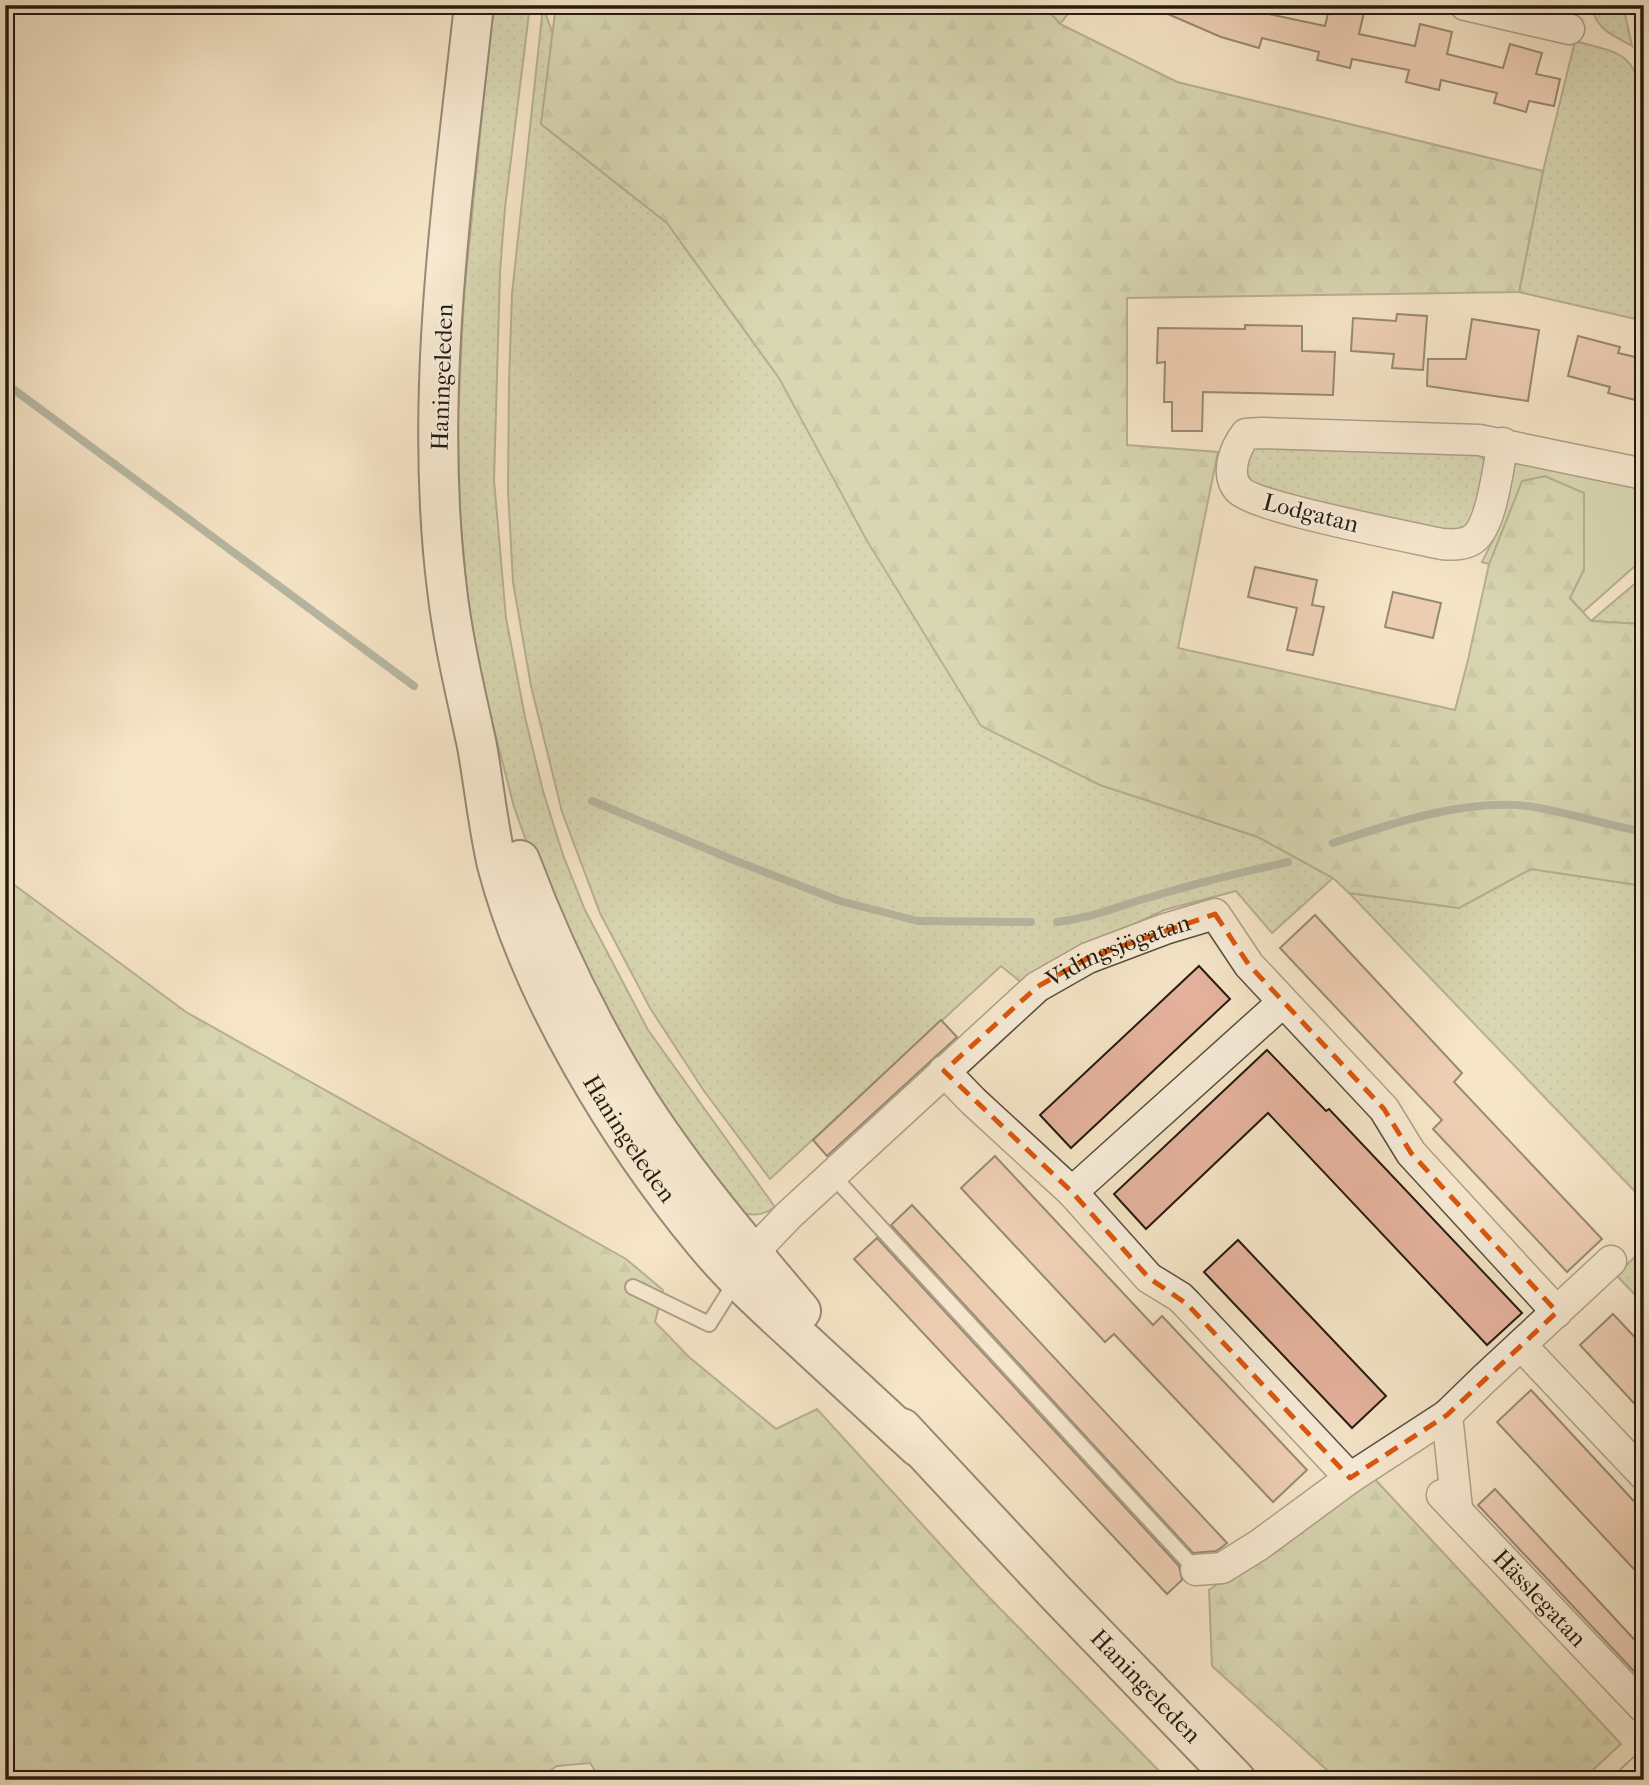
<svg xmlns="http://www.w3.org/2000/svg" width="1649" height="1785" font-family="'IM FELL French Canon',serif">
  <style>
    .grass { fill: url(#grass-dots); stroke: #6c7056; stroke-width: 2 }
    .forest { fill: url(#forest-firs); stroke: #6c7056; stroke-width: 2 }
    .garden { fill: #b5c69a; stroke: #6c7056; stroke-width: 2 }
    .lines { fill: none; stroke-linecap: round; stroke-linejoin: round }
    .stream { stroke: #6c7d73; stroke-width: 8 }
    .building { fill: #e6b39e; stroke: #241b12; stroke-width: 2 }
    .service-casing { stroke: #584e3f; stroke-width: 18 }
    .minor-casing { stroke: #584e3f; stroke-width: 33 }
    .secondary-casing { stroke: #241b12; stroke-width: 42 }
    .service { stroke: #f8eedb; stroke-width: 14 }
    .minor { stroke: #f8eedb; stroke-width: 30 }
    .secondary { stroke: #f8eedb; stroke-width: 38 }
    .marked { fill: none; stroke: #de560c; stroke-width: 5; stroke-dasharray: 14 9; stroke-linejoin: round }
    .labels { text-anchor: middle; stroke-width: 5; stroke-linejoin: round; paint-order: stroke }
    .street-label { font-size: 24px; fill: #241b12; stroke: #f8eedb }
  </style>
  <defs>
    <pattern id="grass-dots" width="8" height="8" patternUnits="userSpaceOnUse" patternTransform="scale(1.75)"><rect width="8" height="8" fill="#b5c69a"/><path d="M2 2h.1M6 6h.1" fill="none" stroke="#9caa84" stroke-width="1.8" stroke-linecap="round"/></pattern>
    <pattern id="forest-firs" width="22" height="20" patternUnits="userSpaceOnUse" patternTransform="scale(1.75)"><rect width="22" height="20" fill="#b5c69a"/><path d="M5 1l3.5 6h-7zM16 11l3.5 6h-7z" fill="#9caa84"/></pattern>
  </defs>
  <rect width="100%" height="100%" fill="#f5e5c7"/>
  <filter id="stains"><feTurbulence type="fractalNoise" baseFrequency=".00286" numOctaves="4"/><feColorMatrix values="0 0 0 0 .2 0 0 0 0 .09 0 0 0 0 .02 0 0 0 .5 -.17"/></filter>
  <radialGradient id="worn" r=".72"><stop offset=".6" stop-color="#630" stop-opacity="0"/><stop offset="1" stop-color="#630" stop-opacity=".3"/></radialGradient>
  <g class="grass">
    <path d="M493 5H530L505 208 500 272 494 480 506 618 525 717 543 791 563 855 585 910 648 1030 775 1207C762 1217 749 1216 734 1210L617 1041 540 879 514 807 486 698 468 605 459 505 458 420 464 296Z"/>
    <polygon points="1043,5 1075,5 1060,24"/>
    <path d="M1590 5H1623L1632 46C1610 33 1599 32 1590 5Z"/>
    <polygon points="1634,5 1644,5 1644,46"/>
    <polygon points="543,7 553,34 541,124 667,223 779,378 1100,785 1258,837 1333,878 1272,933 1236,891 1164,910 1047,965 1022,983 1001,966 770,1179 704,1091 650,1008 600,913 562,812 531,686 513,582 508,490 509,382 512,294"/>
    <path d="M1575 41C1617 53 1632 50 1644 97V321L1519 292 1543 171Z"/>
    <polygon points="1261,443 1481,452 1486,466 1476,514 1463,528 1444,532 1385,521 1253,484 1245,471 1252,450"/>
    <polygon points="1644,576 1644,627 1640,624 1591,621"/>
    <polygon points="1531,869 1644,886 1644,1201 1349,893 1459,908"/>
    <polygon points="1644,1248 1644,1304 1616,1275"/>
  </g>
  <g class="forest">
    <polygon points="556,5 1043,5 1060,24 1177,82 1543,171 1519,292 1127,298 1127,445 1218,452 1178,648 1455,710 1468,660 1489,564 1522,481 1545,476 1585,493 1584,570 1570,598 1591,621 1641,624 1644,627 1644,886 1531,869 1459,908 1349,893 1333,878 1258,837 1100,785 981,726 866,539 779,378 667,223 541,124"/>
    <polygon points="5,878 186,1012 626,1259 663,1290 655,1322 689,1357 776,1429 817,1409 980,1588 1168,1780 601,1780 590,1763 557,1766 537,1780 5,1780"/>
    <polygon points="1371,1475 1621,1744 1582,1780 1338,1780 1212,1666 1209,1590"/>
  </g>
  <polygon class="garden" points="1526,460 1644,485 1644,558 1583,612 1570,598 1584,570 1584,493 1545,476 1522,481 1489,564 1482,562 1495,536 1504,485 1516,463"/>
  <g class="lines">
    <g class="stream">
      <polyline points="5,383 414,686"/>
      <polyline points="592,801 736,861 840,901 918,921 1031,922"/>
      <path d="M1333 843C1392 823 1471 797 1534 807 1568 813 1601 823 1635 830L1644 827"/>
      <path d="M1057 922C1093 918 1117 906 1151 897 1196 883 1242 872 1288 862"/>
    </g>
  </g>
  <g class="building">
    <polygon points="1147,5 1271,5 1269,14 1325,26 1330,5 1334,5 1364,12 1359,34 1415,46 1420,24 1452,32 1447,54 1503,68 1510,44 1542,53 1536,74 1560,79 1554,106 1529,101 1526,112 1494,103 1497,93 1441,80 1439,90 1406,82 1409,70 1352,59 1350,68 1317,60 1319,52 1262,38 1259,48 1221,37"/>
    <polygon points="1397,314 1427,316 1423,370 1392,368 1394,354 1351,351 1353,318 1396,321"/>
    <polygon points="1472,319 1539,330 1528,401 1427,386 1428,359 1466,359"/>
    <polygon points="1245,325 1302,326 1302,351 1335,352 1333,395 1203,392 1202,431 1172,431 1172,402 1164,402 1165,362 1157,363 1158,328 1245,329"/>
    <polygon points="1578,336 1620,347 1618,353 1644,359 1635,400 1608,393 1610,387 1568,376"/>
    <polygon points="1255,567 1317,580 1312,605 1324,607 1313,655 1287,650 1297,608 1248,597"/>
    <polygon points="1393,592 1441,603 1433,638 1385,627"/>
    <polygon points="1315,915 1462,1073 1454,1082 1602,1239 1567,1272 1433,1129 1442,1120 1280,948"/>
    <polygon points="1199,966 1230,999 1071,1148 1040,1115"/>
    <polygon points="941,1020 957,1037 827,1156 813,1140"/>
    <polygon points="1267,1050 1326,1111 1329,1109 1522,1313 1487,1345 1268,1113 1146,1229 1114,1194"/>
    <polygon points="995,1156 1153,1325 1162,1316 1307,1470 1273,1502 1114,1334 1105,1342 961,1188"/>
    <polygon points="912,1205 1227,1543 1222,1547 1216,1551 1193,1553 891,1225"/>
    <polygon points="877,1238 1179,1566 1182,1580 1167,1594 854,1259"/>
    <polygon points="1238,1240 1386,1396 1352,1428 1204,1272"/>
    <polygon points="1613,1314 1644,1347 1644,1414 1580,1345"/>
    <polygon points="1531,1390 1644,1512 1644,1580 1497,1422"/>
    <polygon points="1495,1489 1644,1650 1644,1682 1478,1505"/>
  </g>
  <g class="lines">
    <defs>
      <g id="service">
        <polyline points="832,1175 1196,1570"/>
        <polyline points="633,1287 709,1324 736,1281"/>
      </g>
      <g id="minor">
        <polyline points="1465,5 1569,29"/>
        <path d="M1503 443C1498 466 1492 531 1470 541 1461 545 1451 545 1442 544 1410 537 1253 507 1238 489 1225 473 1235 448 1246 434L1261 433 1479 440 1644 474"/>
        <polyline points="944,1071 973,1101 1072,1192 1149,1278 1180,1297 1187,1304 1350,1478"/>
        <polyline points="1072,1192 1283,1002"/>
        <path id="s1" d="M743 1271 765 1240 789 1215 1037 987 1088 958 1165 929 1215 914 1249 965 1384 1109 1411 1153 1557 1312"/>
        <polyline points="1521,1345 1644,1475"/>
        <path id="s2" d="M1442 1495 1644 1708"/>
        <polyline points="1457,1508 1447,1415 1484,1379 1611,1261"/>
        <polyline points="1196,1570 1222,1568 1259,1545 1350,1478 1447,1415"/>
        <polyline points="1632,1780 1644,1769"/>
      </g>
      <g id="secondary">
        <path id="s3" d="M474 5C453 198 423 395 447 589 453 642 466 694 477 746 484 785 488 826 497 865 531 995 619 1139 704 1242 733 1277 766 1307 800 1338 839 1374 879 1411 918 1447"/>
        <path d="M520 860C545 927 575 992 610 1054 662 1147 732 1230 801 1311"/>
        <path id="s4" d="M902 1428 1055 1592 1236 1780"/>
      </g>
    </defs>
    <use href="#service" class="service-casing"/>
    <use href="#minor" class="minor-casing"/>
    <use href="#secondary" class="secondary-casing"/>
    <use href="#service" class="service"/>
    <use href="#minor" class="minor"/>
    <use href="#secondary" class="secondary"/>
  </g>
  <path d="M0 0H1649V1785H0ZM1215 914 1249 965 1384 1109 1411 1153 1557 1312 1447 1415 1350 1478 1187 1304 1149 1278 1072 1192 944 1071 1037 987 1088 958Z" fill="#f5e5c7" fill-opacity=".55" fill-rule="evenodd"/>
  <path class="marked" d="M1215 914 1249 965 1384 1109 1411 1153 1557 1312 1447 1415 1350 1478 1187 1304 1149 1278 1072 1192 944 1071 1037 987 1088 958Z"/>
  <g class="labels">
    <g class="street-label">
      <text transform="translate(442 377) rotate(-88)" y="8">Haningeleden</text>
      <text transform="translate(1311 513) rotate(14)" y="8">Lodgatan</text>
      <text dy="8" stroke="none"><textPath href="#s1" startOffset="499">Vidingsjögatan</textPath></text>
      <text dy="8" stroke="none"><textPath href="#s3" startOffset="1172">Haningeleden</textPath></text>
      <text dy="8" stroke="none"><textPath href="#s2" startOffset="142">Hässlegatan</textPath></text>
      <text dy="8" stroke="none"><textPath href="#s4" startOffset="355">Haningeleden</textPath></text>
    </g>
  </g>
  <rect width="1649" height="1785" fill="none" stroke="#f5e5c7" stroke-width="28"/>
  <rect x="7" y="7" width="1635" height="1771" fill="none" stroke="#241b12" stroke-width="3.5"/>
  <rect x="14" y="14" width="1621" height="1757" fill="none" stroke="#241b12" stroke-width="2"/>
  <rect width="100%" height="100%" filter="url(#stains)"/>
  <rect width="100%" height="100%" fill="url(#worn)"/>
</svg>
